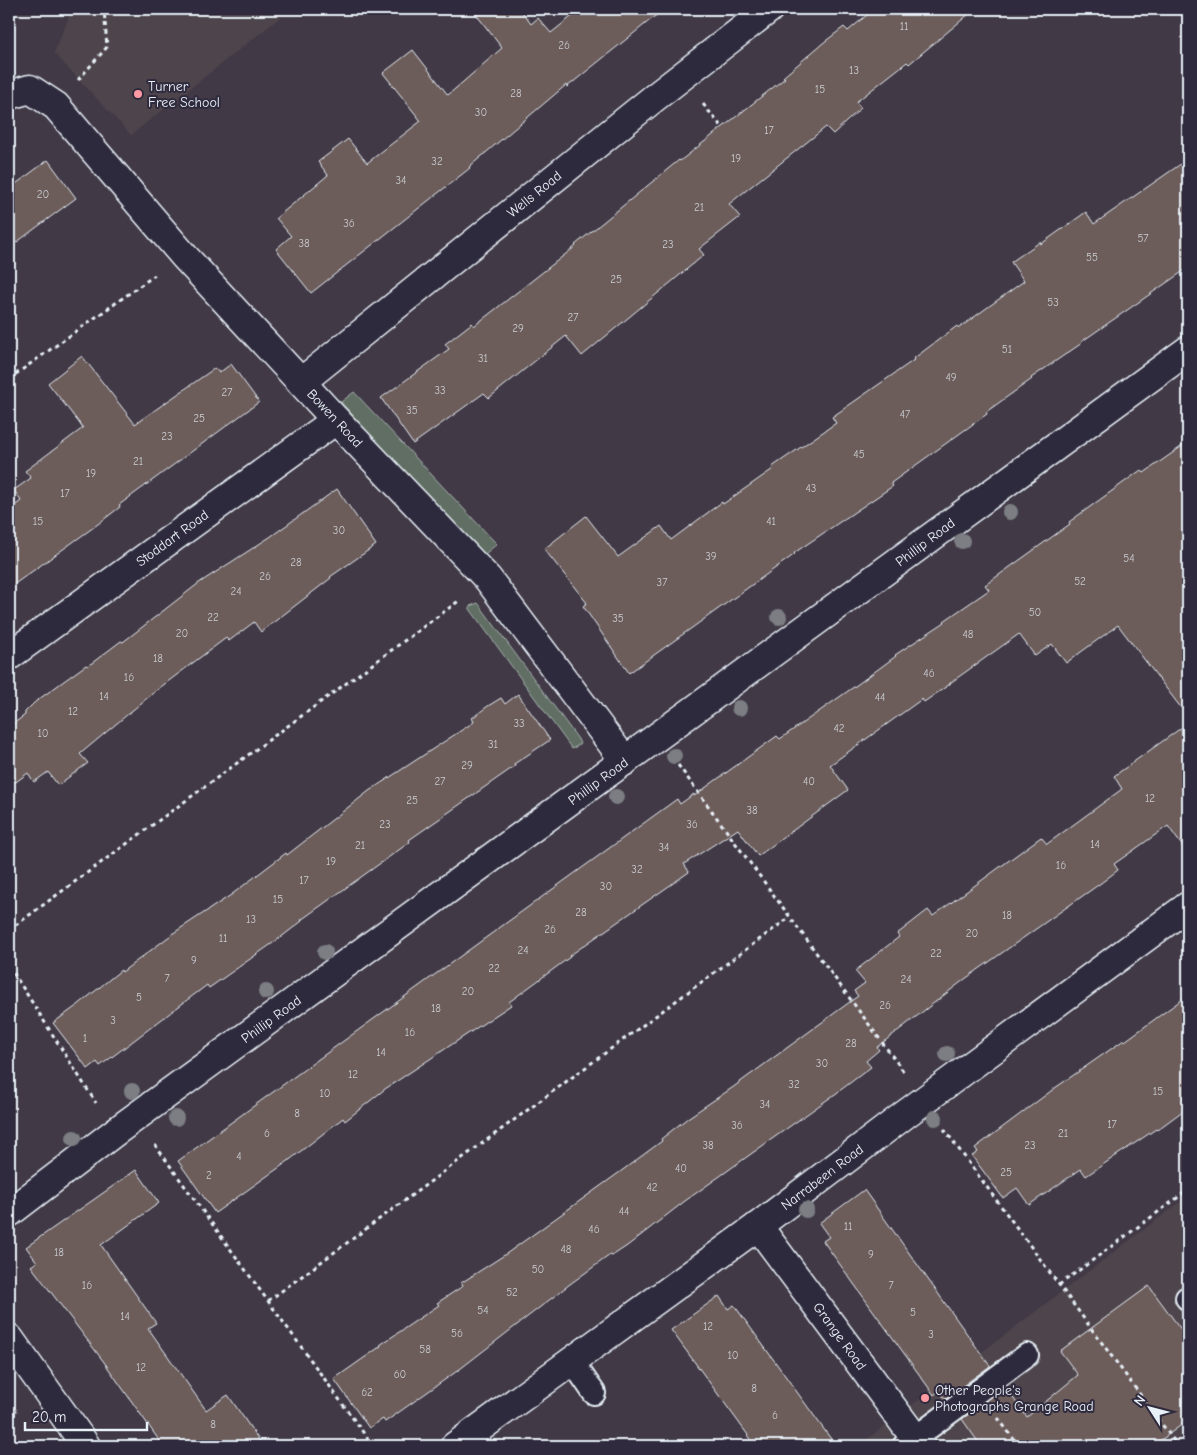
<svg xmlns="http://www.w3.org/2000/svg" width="1197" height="1455" font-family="'Comic Neue',sans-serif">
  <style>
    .built { fill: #4e444c }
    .green { fill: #616e63; stroke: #a4b0ae }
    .building { fill: #6c5c5a; stroke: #e8f1f8 }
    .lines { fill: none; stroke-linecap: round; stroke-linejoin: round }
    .service-casing { stroke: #e8f1f8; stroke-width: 26 }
    .minor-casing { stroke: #e8f1f8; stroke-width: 31 }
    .tertiary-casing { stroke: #e8f1f8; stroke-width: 31 }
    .path { stroke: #e8f1f8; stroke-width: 3; stroke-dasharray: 4 4; stroke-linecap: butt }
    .service { stroke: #2f2a3d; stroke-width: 22 }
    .minor { stroke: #2f2a3d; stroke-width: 28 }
    .tertiary { stroke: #2f2a3d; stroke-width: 28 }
    .tree { fill: #7b7e83 }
    .poi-dot { fill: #ff9aa2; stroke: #2f2a3d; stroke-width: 2 }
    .labels { text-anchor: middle; stroke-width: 4; stroke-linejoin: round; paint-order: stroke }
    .number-label { font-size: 11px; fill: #c9ccd0 }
    .poi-label { font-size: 14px; fill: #e8f1f8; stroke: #2f2a3d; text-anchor: start }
    .street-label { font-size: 14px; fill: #e8f1f8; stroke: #2f2a3d }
  </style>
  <rect width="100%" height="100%" fill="#413946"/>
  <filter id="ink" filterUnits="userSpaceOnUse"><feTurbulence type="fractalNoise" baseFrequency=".02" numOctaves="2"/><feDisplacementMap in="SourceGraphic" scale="10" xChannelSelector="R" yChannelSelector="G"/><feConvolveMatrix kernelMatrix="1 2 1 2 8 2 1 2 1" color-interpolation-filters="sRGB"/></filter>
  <g filter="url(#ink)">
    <g class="built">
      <polygon points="72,9 291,9 131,135 54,53"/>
      <polygon points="1188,1196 1188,1446 858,1446"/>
    </g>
    <g class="green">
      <polygon points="354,392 493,540 497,544 480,558 341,402"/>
      <polygon points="478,603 578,739 580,744 572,749 470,609 470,606"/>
    </g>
    <g class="building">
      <polygon points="472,9 520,9 531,24 538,18 551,33 581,9 664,9 567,87 566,85 469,167 470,168 311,293 276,249 291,236 276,218 328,175 318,162 348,139 367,163 421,121 383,73 413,50 448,95 502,48"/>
      <polygon points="874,9 975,9 909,64 907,62 856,102 861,108 833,134 826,127 729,204 740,217 699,249 704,255 582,356 566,336 489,398 484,393 413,444 381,398 449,349 445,344 472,323 474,326 576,246 575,245 679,160 680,161 785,78 783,77 823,43 844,27 848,31"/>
      <polygon points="1188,159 1188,268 1081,342 1082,343 1031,378 1032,379 986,412 987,414 891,483 893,486 794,553 795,554 629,673 583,606 587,603 544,549 586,516 618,557 661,526 671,540 722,502 723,504 773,469 772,467 836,423 832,417 914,360 913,359 957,326 959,328 1024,281 1011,262 1040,242 1041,244 1086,212 1094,224"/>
      <polygon points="48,160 76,198 9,248 9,189"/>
      <polygon points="82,356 135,424 215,368 219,373 231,364 259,402 119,505 120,507 94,527 9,588 9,510 21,501 14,490 31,478 25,471 83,428 48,383"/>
      <polygon points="1188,442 1188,717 1118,625 1066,663 1052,644 1035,656 1019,634 950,683 950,684 924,702 922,699 830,765 848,790 758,856 738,829 684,864 689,872 569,956 570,957 509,1002 511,1005 385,1089 345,1121 343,1118 287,1162 215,1213 178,1161 677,799 680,804 694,794 694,796 777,736 780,739 858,684 896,656 895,655 945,622 944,621 989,590 985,585 1070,524 1069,522 1141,470 1144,473"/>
      <polygon points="337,489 376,545 330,577 331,578 261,632 254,622 229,641 226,638 158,689 80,754 88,763 58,785 48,772 34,782 28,773 9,787 9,727 25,715 25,712 35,702 86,665 88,666 121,641 123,642 199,583 270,537"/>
      <polygon points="518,694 550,740 514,764 515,766 409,840 410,842 301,920 302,921 280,938 209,988 207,985 100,1066 97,1062 88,1069 53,1023 78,1005 121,970 122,972 175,932 231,895 286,853 287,855 369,791 474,722 472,718 488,706 501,698 505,704"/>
      <polygon points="1188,723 1188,854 1168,826 1114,864 1118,870 1101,883 965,979 877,1047 879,1050 866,1061 871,1067 838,1092 685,1201 627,1246 612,1256 610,1255 570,1284 460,1369 385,1422 383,1419 369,1428 334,1379 381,1346 380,1345 439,1305 437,1303 463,1286 461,1283 506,1254 620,1172 662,1141 661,1139 689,1117 732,1088 858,996 854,991 865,983 855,971 899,937 897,934 928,910 933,916 1041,837 1047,844 1122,789 1114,776"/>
      <polygon points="1188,995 1188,1107 1157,1130 1156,1129 1086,1176 1081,1169 1029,1205 1017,1188 1003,1198 972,1156 978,1152 975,1148 1055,1088 1124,1040 1125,1041"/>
      <polygon points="136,1170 159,1203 101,1245 156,1323 148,1328 206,1410 228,1395 263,1446 163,1446 104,1362 31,1266 37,1262 26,1247"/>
      <polygon points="864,1190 990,1366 945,1399 939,1391 934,1395 823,1241 829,1237 819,1223"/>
      <polygon points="1149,1286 1188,1339 1188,1420 1153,1446 981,1446 962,1419 1005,1387 1027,1417 1078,1375 1060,1351"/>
      <polygon points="719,1296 728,1309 734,1305 836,1446 756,1446 671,1330"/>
    </g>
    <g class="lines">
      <defs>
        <g id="service">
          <polyline points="1187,1298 1188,1299"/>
          <polyline points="572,1361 594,1393"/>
          <polyline points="904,1446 1027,1355"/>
        </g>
        <g id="minor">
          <polyline points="9,95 30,89 56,106 184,256 336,420 488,579 625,761"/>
          <polyline points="301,382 654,98 769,9"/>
          <polyline points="9,656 336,420"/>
          <polyline points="9,1213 115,1132 1188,350"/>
          <polyline points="758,1226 921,1446"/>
          <polyline points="455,1446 758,1226 907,1113 1188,906"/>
        </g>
        <polyline id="tertiary" points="9,1338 86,1446"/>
      </defs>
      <use href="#service" class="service-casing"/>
      <use href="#minor" class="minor-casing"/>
      <use href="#tertiary" class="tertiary-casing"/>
      <g class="path">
        <polyline points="78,80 107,47 104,9"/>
        <polyline points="703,104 721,126"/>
        <polyline points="9,379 155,275"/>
        <polyline points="678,765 904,1072"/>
        <polyline points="9,930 460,600"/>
        <polyline points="9,966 96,1103"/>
        <polyline points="944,1129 1178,1446"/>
        <polyline points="155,1145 373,1446"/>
        <polyline points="1059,1285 1188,1190"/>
        <polyline points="268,1301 790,917"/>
        <polyline points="9,1415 17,1410"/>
        <polyline points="998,1418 1019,1446"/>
      </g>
      <use href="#service" class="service"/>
      <use href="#minor" class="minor"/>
      <use href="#tertiary" class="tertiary"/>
    </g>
    <g class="tree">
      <circle cx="1010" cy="512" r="8"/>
      <circle cx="962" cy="541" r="8"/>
      <circle cx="779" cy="617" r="8"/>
      <circle cx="739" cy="708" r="8"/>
      <circle cx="674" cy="756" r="8"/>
      <circle cx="616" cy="797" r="8"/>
      <circle cx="325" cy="952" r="8"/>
      <circle cx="266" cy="992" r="8"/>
      <circle cx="947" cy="1054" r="8"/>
      <circle cx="132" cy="1091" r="8"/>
      <circle cx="176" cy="1118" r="8"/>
      <circle cx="935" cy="1118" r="8"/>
      <circle cx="74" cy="1138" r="8"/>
      <circle cx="806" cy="1210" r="8"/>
    </g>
  </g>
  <g class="poi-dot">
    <circle cx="138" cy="94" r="5"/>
    <circle cx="925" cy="1398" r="5"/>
  </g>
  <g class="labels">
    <g class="number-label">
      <text x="904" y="30">11</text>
      <text x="564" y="49">26</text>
      <text x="854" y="74">13</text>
      <text x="820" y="93">15</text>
      <text x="516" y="97">28</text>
      <text x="481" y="116">30</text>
      <text x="769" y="134">17</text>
      <text x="736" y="162">19</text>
      <text x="437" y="165">32</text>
      <text x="401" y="184">34</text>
      <text x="43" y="198">20</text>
      <text x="699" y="211">21</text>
      <text x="349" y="227">36</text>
      <text x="1143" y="242">57</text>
      <text x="304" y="247">38</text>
      <text x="668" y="248">23</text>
      <text x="1092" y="261">55</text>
      <text x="616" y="283">25</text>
      <text x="1053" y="306">53</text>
      <text x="573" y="321">27</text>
      <text x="518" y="332">29</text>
      <text x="1007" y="353">51</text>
      <text x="483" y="362">31</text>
      <text x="951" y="381">49</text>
      <text x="440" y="394">33</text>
      <text x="227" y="396">27</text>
      <text x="412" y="414">35</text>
      <text x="905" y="418">47</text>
      <text x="199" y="422">25</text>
      <text x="167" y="440">23</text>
      <text x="859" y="458">45</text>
      <text x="138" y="465">21</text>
      <text x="91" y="477">19</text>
      <text x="811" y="492">43</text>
      <text x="65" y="497">17</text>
      <text x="38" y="525">15</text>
      <text x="771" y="525">41</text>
      <text x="339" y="534">30</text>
      <text x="711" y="560">39</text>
      <text x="1129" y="562">54</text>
      <text x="296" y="566">28</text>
      <text x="265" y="580">26</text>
      <text x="1080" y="585">52</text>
      <text x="662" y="586">37</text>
      <text x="236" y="595">24</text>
      <text x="1035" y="616">50</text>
      <text x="213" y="621">22</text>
      <text x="618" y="622">35</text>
      <text x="182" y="637">20</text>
      <text x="968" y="638">48</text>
      <text x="158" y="662">18</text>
      <text x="929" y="677">46</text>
      <text x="129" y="681">16</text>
      <text x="104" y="700">14</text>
      <text x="880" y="701">44</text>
      <text x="73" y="715">12</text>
      <text x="519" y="727">33</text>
      <text x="839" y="732">42</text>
      <text x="43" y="737">10</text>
      <text x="493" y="748">31</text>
      <text x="467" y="769">29</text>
      <text x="440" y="785">27</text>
      <text x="809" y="785">40</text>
      <text x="1150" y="802">12</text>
      <text x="412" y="804">25</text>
      <text x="752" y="814">38</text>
      <text x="385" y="828">23</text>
      <text x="692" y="828">36</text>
      <text x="1095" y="848">14</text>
      <text x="360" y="849">21</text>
      <text x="664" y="851">34</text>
      <text x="331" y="865">19</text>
      <text x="1061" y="869">16</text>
      <text x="637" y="873">32</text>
      <text x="304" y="884">17</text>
      <text x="606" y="890">30</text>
      <text x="278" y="903">15</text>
      <text x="581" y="916">28</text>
      <text x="1007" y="919">18</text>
      <text x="251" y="923">13</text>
      <text x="550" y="933">26</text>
      <text x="972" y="937">20</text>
      <text x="223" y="942">11</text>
      <text x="523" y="954">24</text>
      <text x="936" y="957">22</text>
      <text x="194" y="964">9</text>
      <text x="494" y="972">22</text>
      <text x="167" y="982">7</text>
      <text x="906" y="983">24</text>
      <text x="468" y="995">20</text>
      <text x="139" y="1001">5</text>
      <text x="885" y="1009">26</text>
      <text x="436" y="1012">18</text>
      <text x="113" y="1024">3</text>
      <text x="410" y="1036">16</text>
      <text x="85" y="1042">1</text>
      <text x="851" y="1047">28</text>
      <text x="381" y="1056">14</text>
      <text x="822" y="1067">30</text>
      <text x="353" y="1078">12</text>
      <text x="794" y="1088">32</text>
      <text x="1158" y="1095">15</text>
      <text x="325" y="1097">10</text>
      <text x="765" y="1108">34</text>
      <text x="297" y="1117">8</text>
      <text x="1112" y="1128">17</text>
      <text x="737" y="1129">36</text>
      <text x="267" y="1137">6</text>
      <text x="1063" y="1137">21</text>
      <text x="708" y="1149">38</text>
      <text x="1030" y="1149">23</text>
      <text x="239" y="1160">4</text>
      <text x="681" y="1172">40</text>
      <text x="1006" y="1176">25</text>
      <text x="209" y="1179">2</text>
      <text x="652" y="1191">42</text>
      <text x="624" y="1215">44</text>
      <text x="848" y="1230">11</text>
      <text x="594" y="1233">46</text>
      <text x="566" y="1253">48</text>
      <text x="59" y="1256">18</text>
      <text x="871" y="1258">9</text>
      <text x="538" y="1273">50</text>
      <text x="87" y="1289">16</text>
      <text x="891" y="1289">7</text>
      <text x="512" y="1296">52</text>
      <text x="483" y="1314">54</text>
      <text x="913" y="1316">5</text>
      <text x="125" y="1320">14</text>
      <text x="708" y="1330">12</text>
      <text x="457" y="1337">56</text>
      <text x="931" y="1338">3</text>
      <text x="425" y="1353">58</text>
      <text x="733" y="1359">10</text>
      <text x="141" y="1371">12</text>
      <text x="400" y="1378">60</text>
      <text x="754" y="1392">8</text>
      <text x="367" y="1396">62</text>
      <text x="775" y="1419">6</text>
      <text x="213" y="1428">8</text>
    </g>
    <g class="poi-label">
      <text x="148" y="91">Turner<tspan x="148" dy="16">Free School</tspan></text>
      <text x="935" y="1395">Other People's<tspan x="935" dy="16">Photographs Grange Road</tspan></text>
    </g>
    <g class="street-label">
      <text transform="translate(534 194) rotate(-39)" y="5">Wells Road</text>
      <text transform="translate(335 418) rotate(47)" y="5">Bowen Road</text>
      <text transform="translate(172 538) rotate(-36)" y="5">Stoddart Road</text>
      <text transform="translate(925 542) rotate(-37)" y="5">Phillip Road</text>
      <text transform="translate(598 781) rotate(-36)" y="5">Phillip Road</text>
      <text transform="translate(271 1019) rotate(-36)" y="5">Phillip Road</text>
      <text transform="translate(822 1177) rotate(-37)" y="5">Narrabeen Road</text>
      <text transform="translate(840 1336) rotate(54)" y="5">Grange Road</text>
    </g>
  </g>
  <rect width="1197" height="1455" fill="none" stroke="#2f2a3d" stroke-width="30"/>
  <rect x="15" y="15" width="1167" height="1425" fill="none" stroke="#e8f1f8" stroke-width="2" filter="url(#ink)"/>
  <g transform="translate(1150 1408) rotate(306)" stroke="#2f2a3d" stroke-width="4" paint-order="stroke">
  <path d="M0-4L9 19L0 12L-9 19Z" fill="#e8f1f8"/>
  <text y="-8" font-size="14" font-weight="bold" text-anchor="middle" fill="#e8f1f8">N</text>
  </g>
  <path d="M25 1422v8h122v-8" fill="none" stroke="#e8f1f8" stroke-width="2.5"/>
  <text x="32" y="1422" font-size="15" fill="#e8f1f8" stroke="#2f2a3d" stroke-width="4" paint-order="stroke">20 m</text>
</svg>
